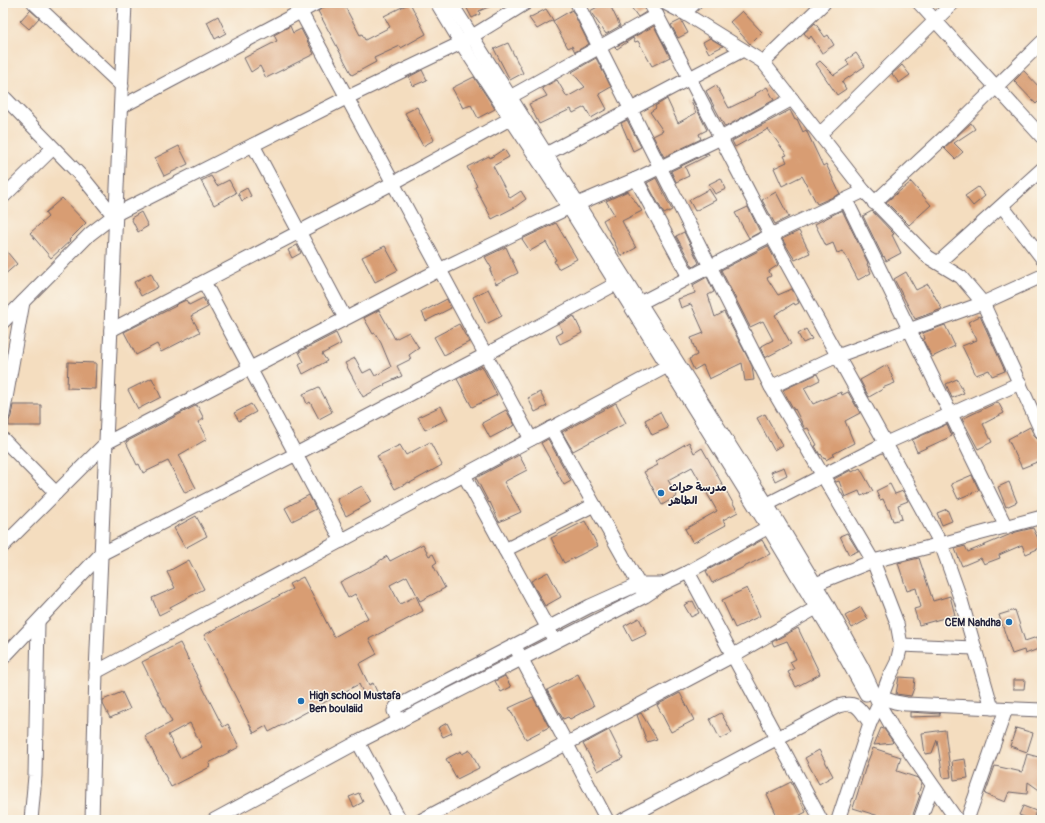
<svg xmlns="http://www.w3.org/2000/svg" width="1045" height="823" font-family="Pangolin,'Playpen Sans Arabic',sans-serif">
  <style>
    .building { fill: #d89d73; fill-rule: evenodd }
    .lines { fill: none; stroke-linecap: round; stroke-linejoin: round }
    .minor-casing { stroke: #6c6369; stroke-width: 15 }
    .minor { stroke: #fff; stroke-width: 13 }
    .poi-dot { fill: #1f6fb2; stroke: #fbf7ec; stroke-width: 1.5 }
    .labels { text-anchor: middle; stroke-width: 3; stroke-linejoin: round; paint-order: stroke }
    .poi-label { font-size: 11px; font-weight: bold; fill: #22223b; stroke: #fbf7ec; text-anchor: start }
  </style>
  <rect width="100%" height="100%" fill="#fbf7ec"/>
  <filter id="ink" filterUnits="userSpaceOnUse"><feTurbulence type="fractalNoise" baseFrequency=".025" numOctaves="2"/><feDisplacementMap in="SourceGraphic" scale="8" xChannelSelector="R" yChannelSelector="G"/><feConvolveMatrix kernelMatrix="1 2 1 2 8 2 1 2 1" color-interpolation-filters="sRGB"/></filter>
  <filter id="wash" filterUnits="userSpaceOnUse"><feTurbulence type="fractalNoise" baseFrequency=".012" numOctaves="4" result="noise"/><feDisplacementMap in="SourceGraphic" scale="16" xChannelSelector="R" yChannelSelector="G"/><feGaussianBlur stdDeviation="0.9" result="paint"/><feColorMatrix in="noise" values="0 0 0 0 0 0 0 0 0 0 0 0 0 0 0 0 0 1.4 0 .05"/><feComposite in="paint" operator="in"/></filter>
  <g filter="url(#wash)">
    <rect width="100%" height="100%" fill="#f4ddbf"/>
    <g id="blocks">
      <g class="building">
        <polygon points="330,3 343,3 360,35 362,34 365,40 390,27 384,16 410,3 426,34 401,48 400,46 374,58 376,62 352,75 318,11"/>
        <polygon points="464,3 498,3 479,11 480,14 472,18"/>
        <polygon points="605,3 609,3 620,26 606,34 590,11"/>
        <polygon points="628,3 642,3 646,12 638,17"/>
        <polygon points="546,9 553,20 537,29 529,18"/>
        <polygon points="30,10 39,18 29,29 20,21"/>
        <polygon points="572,10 589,44 575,52 572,46 568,48 553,21"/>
        <polygon points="742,11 762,32 750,44 730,22"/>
        <polygon points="218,16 226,33 215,39 207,22"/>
        <polygon points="681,20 688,33 678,38 671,25"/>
        <polygon points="815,23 825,37 828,35 834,45 822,53 811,36 809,39 804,33"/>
        <polygon points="290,26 293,33 301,29 314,54 266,78 260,66 251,72 244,58 277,41 274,35"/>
        <polygon points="654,26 670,57 652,66 638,41 635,42 633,38 617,49 615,47"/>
        <polygon points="710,38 723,46 709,53 703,42"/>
        <polygon points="508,43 523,73 510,80 494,49"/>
        <polygon points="856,53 865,66 842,82 846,89 837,95 816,64 820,61 834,75 849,65 846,60"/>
        <polygon points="596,58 611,87 599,94 607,109 591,118 585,107 573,113 571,109 539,124 529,104 547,96 542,88 557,80 567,97 585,87 572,72"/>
        <polygon points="902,65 910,75 899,83 892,74"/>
        <polygon points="422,70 427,80 413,86 409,77"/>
        <polygon points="1024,71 1042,90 1042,98 1036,104 1014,81"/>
        <polygon points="474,77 495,109 478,118 471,105 463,108 452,88"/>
        <polygon points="716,85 729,108 756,95 755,94 767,87 774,100 725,127 706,91"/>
        <polygon points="667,99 678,123 696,113 691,100 692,99 707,130 699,134 701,139 664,157 653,136 663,131 650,112 656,108 655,106"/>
        <polygon points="417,107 434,140 423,146 405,113"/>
        <polygon points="790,110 795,120 797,119 803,132 806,130 823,166 826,164 840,194 817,204 802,176 782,186 774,168 787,162 784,156 787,155 768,129 735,147 732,141"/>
        <polygon points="627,120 641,147 633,151 621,123"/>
        <polygon points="971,123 975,129 954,143 963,152 955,159 944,148"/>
        <polygon points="179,146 188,164 164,176 155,158"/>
        <polygon points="504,149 509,157 493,166 510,198 521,191 526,199 515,207 492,219 475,187 477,186 467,167 489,156 490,158"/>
        <polygon points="708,153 709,155 685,167 689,176 676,182 671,171"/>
        <polygon points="211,176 217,186 229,180 236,193 214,205 201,181"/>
        <polygon points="656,178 672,210 664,214 647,183"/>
        <polygon points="721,178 726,189 715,194 709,184"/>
        <polygon points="911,182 931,205 909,225 886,202"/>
        <polygon points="978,187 985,196 973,206 965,196"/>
        <polygon points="247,188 251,196 242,201 238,193"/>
        <polygon points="709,189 716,200 695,211 689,200"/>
        <polygon points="628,191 642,211 622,221 636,248 621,256 603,220 614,214 606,201"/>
        <polygon points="776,192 789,217 775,224 762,200"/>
        <polygon points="62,198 86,223 69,240 70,241 51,258 30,233 48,217 45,213"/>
        <polygon points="748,207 760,232 749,238 735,213"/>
        <polygon points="842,210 868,263 867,264 871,273 858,280 843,251 837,253 833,243 826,246 815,224"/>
        <polygon points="872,211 894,234 892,235 901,253 886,261 884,256 883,257 863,216"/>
        <polygon points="141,212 148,226 138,232 131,218"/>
        <polygon points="556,223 577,259 558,269 554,261 556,260 546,242 530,251 522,239"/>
        <polygon points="799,231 810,253 795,260 782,239"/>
        <polygon points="684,232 699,263 693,267 676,236"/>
        <polygon points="297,245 301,253 292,258 288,250"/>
        <polygon points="385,246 398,270 375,282 362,257"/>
        <polygon points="768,246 778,265 769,271 771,276 767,278 778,295 792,289 799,303 795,305 794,303 775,315 791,344 765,358 760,347 773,340 763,321 750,327 721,270"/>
        <polygon points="3,247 17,264 3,276"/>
        <polygon points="506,247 518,273 496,284 490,270 492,269 485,257"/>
        <polygon points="906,272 916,290 928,284 942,309 915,319 894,279"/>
        <polygon points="151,273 158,287 141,296 134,282"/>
        <polygon points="707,277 714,292 708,295 715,317 724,312 752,366 754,380 745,381 742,363 709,379 703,365 694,370 689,359 697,355 691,338 704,333 691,304 681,308 678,299 695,293 693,285"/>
        <polygon points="488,289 502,316 486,324 473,297"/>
        <polygon points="203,298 208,307 191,316 200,332 161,352 157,344 136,355 124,332 176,306 175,305 186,300 189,305"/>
        <polygon points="447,299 451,308 426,321 422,312"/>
        <polygon points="379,310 395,339 409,332 419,348 409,355 411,359 397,366 402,376 384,384 385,385 363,397 345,363 355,358 363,373 371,369 375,376 391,367 381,343 375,333 373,334 364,318"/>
        <polygon points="574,316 582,333 560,344 556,336 563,332 559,324"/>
        <polygon points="980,316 1005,371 992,376 989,370 976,375 962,346 977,340 968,322"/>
        <polygon points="459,324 469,342 444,355 434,337"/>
        <polygon points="945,325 955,346 932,357 923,340 925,339 923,333"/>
        <polygon points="806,329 812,339 803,343 798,334"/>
        <polygon points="336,333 341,344 322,354 327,361 303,374 299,365 304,362 299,352"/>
        <polygon points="68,362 96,363 95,389 67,388"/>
        <polygon points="887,365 895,383 882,388 883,389 869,397 860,380"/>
        <polygon points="482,366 497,395 472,407 457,379"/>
        <polygon points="817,374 820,380 804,388 813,404 841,392 842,395 848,392 860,413 845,421 854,443 833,454 834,455 826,460 825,458 824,459 821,454 820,455 815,446 817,445 808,428 805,429 795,409 794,410 783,390"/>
        <polygon points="152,378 161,397 138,409 128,390"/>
        <polygon points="957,379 964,393 952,398 946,384"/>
        <polygon points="319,387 332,412 319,419 310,402 307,404 303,394"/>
        <polygon points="540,392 547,406 535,412 528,398"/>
        <polygon points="998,402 1004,413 983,424 992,442 978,449 962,419"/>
        <polygon points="616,403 626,423 573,451 562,432"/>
        <polygon points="251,404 256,412 239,421 234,413"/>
        <polygon points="13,405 41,405 41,426 9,426 9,421 11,416"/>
        <polygon points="197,405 204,419 198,422 207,439 179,455 196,488 185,493 168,461 143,473 139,464 137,465 126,442"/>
        <polygon points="441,406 448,419 425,430 418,417"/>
        <polygon points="506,410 515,425 490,438 482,423"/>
        <polygon points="660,412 668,428 652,435 645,420"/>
        <polygon points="765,414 782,445 774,450 757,418"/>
        <polygon points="947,424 952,436 917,452 912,440"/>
        <polygon points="1030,427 1035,437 1040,441 1042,445 1042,460 1022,468 1008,439"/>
        <polygon points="548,439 571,481 564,485 541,443"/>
        <polygon points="430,442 442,465 410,483 409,482 395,489 377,456 400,445 406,455"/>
        <polygon points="689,442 694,453 702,448 738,512 723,520 726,525 693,543 685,529 717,511 692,467 668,480 677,496 662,505 644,472 658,465 656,461"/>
        <polygon points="519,455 527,470 504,482 521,512 499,522 490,502 489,503 476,478"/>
        <polygon points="784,467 787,475 775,481 771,472"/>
        <polygon points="860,468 873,491 861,496 859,491 845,497 839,481 836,482 834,479 851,470 852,472"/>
        <polygon points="972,475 979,490 958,499 951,484"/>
        <polygon points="1009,482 1017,502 1006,507 998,487"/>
        <polygon points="890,484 895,494 903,491 908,501 898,505 902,519 893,521 889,509 888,510 883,499 880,500 876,491"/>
        <polygon points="362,486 371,502 346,516 337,499"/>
        <polygon points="309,495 316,509 292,521 285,508"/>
        <polygon points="947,509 952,521 942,525 937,513"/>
        <polygon points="196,516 207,536 185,548 174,528"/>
        <polygon points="585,521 598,546 564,563 551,538"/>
        <polygon points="1033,528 1042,547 1026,554 1022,545 999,555 1000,558 984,564 981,558 962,566 955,549 965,546 968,552 1016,532"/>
        <polygon points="847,533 858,551 849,555 840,536"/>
        <polygon points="762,540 770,554 712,583 706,571"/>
        <polygon points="423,544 429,556 433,554 437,562 433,565 445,588 420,601 407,576 390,585 400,604 416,596 423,611 369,639 377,654 359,664 369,685 373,683 378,694 366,699 359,684 269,732 266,726 254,733 204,635 292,589 289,584 303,577 334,637 368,618 355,594 348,598 340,582 379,562 379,561 387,556 390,561"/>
        <polygon points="919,558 933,601 950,596 955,615 919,625 914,609 921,607 916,588 907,591 898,563"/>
        <polygon points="189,560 204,589 170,607 171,609 159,615 152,598 175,588 167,572"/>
        <polygon points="548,572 561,597 545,606 531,581"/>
        <polygon points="747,588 760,616 735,628 722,600"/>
        <polygon points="693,601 699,613 691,617 684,605"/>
        <polygon points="861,607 868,619 852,628 845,616"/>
        <polygon points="1015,610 1025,641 1037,637 1041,648 1025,654 1024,650 1012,654 999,615"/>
        <polygon points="639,618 647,634 632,641 624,626"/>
        <polygon points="798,628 820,674 796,687 788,672 794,669 790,662 796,659 787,641 774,646 772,642"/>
        <path d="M180 643 223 727 228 724 239 747 209 763 210 767 171 787 145 736 172 722 142 662ZM190 723 202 747 180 758 168 735Z"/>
        <polygon points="578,674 594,706 570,719 568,717 563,719 547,690"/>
        <polygon points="505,676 511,687 501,692 495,681"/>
        <polygon points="899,677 915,678 914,688 911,696 896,694"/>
        <polygon points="1013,680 1025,680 1024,689 1013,689"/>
        <polygon points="122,692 130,709 110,718 103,704 103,700"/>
        <polygon points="680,693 694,720 671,732 657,705"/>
        <polygon points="533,697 549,727 526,739 509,708"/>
        <polygon points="910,712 940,714 940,716 910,717"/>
        <polygon points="641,713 657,739 647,742 637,715"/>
        <polygon points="721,713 732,733 720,739 710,719"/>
        <polygon points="447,723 452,733 443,737 438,728"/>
        <polygon points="881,728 884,729 893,742 892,743 874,745"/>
        <polygon points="1016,728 1033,733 1027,752 1010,746"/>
        <polygon points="609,730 623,758 598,771 583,744"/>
        <polygon points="945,730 951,777 943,778 937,740 932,753 925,754 922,733"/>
        <polygon points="873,748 901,757 897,771 918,778 922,783 918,794 920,795 911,820 881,820 882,817 853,808 866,766"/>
        <polygon points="470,750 479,768 457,779 446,759 461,751 462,754"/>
        <polygon points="819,750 833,776 819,784 805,758"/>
        <polygon points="1027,754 1042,758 1042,792 1028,782 1027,794 1009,792 1005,802 985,794 995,766 1022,772"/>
        <polygon points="965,759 968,778 954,780 952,761"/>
        <polygon points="791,782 806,812 791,820 779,820 767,794"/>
        <polygon points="359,793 363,802 354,807 349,797"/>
        <polygon points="1023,806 1036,811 1033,820 1019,815"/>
      </g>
    </g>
  </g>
  <g filter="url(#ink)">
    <use href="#blocks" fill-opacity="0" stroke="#6c6369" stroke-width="1"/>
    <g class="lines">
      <defs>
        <g id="minor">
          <polyline points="34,3 122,86"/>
          <polyline points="296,3 531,439"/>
          <polyline points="437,3 461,43 563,198 768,527 837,642 866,694"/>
          <polyline points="451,3 778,522 826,602 863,669 879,704 892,727 957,820"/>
          <polyline points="577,3 771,387 873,561 897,623 901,645 897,662 888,680 879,704 870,723 838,820"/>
          <polyline points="650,3 660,21 771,235 941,544 961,600 992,708"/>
          <polyline points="665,3 684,13 763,62 864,191 928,257 961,277 983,303 1042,433"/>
          <polyline points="919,3 1042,137"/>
          <polyline points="684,13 695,3"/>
          <polyline points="763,62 824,3"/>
          <polyline points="3,96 84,179 114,216"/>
          <polyline points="510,97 657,15"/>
          <polyline points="121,107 317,3"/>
          <polyline points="820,134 953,3"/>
          <polyline points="253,145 345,318"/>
          <polyline points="546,154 743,50"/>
          <polyline points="636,179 689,277"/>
          <polyline points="3,197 53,148"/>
          <polyline points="846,200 1006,527"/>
          <polyline points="874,203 950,132 1042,42"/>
          <polyline points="1002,206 1042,258"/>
          <polyline points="938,263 1042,169"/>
          <polyline points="204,282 342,541"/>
          <polyline points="640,303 771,235 864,191"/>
          <polyline points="3,322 90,234 116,214 346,98 461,43 526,3"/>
          <polyline points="111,330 393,183 517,115"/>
          <polyline points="771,387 837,356 983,303 1042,276"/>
          <polyline points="3,415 23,302"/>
          <polyline points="551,428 642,590"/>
          <polyline points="3,439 56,493"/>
          <polyline points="464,475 552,636"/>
          <polyline points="760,508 886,443 1020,383"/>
          <polyline points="3,546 106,443 439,270 568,208 636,179 721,138 792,99"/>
          <polyline points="505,550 594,505"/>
          <polyline points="688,572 821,820"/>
          <polyline points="808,587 873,561 941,544 1042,517"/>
          <polyline points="901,645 974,648"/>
          <polyline points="518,652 607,820"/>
          <polyline points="3,658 101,554 296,454 485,355 623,280"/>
          <polyline points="96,672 675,362"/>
          <polyline points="882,698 895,702 906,704 1042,710"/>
          <polyline points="399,722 394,711 396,707 590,606 639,584 663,584"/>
          <polyline points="358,742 400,820"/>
          <polyline points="31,820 35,776 38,622"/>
          <polyline points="92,820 96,672 125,3"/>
          <polyline points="214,820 358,742 645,596 663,584 688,572 774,524"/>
          <polyline points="422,820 732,656 823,604"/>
          <path d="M623 820 838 706C858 700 859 709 870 723"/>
          <polyline points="920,820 932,786"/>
          <polyline points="967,820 1006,709"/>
        </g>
      </defs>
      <use href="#minor" class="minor-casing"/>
      <use href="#minor" class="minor"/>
    </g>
  </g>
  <g class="poi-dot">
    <circle cx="661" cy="493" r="4"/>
    <circle cx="1009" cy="622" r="4"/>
    <circle cx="301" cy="701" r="4"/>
  </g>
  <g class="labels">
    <g class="poi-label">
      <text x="669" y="491">مدرسة حراث<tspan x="669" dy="13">الطاهر</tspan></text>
      <text x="1001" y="626" text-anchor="end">CEM Nahdha</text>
      <text x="309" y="699">High school Mustafa<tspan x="309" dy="13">Ben boulaiid</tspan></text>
    </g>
  </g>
  <rect width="1045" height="823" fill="none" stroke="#fbf7ec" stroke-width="16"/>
</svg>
